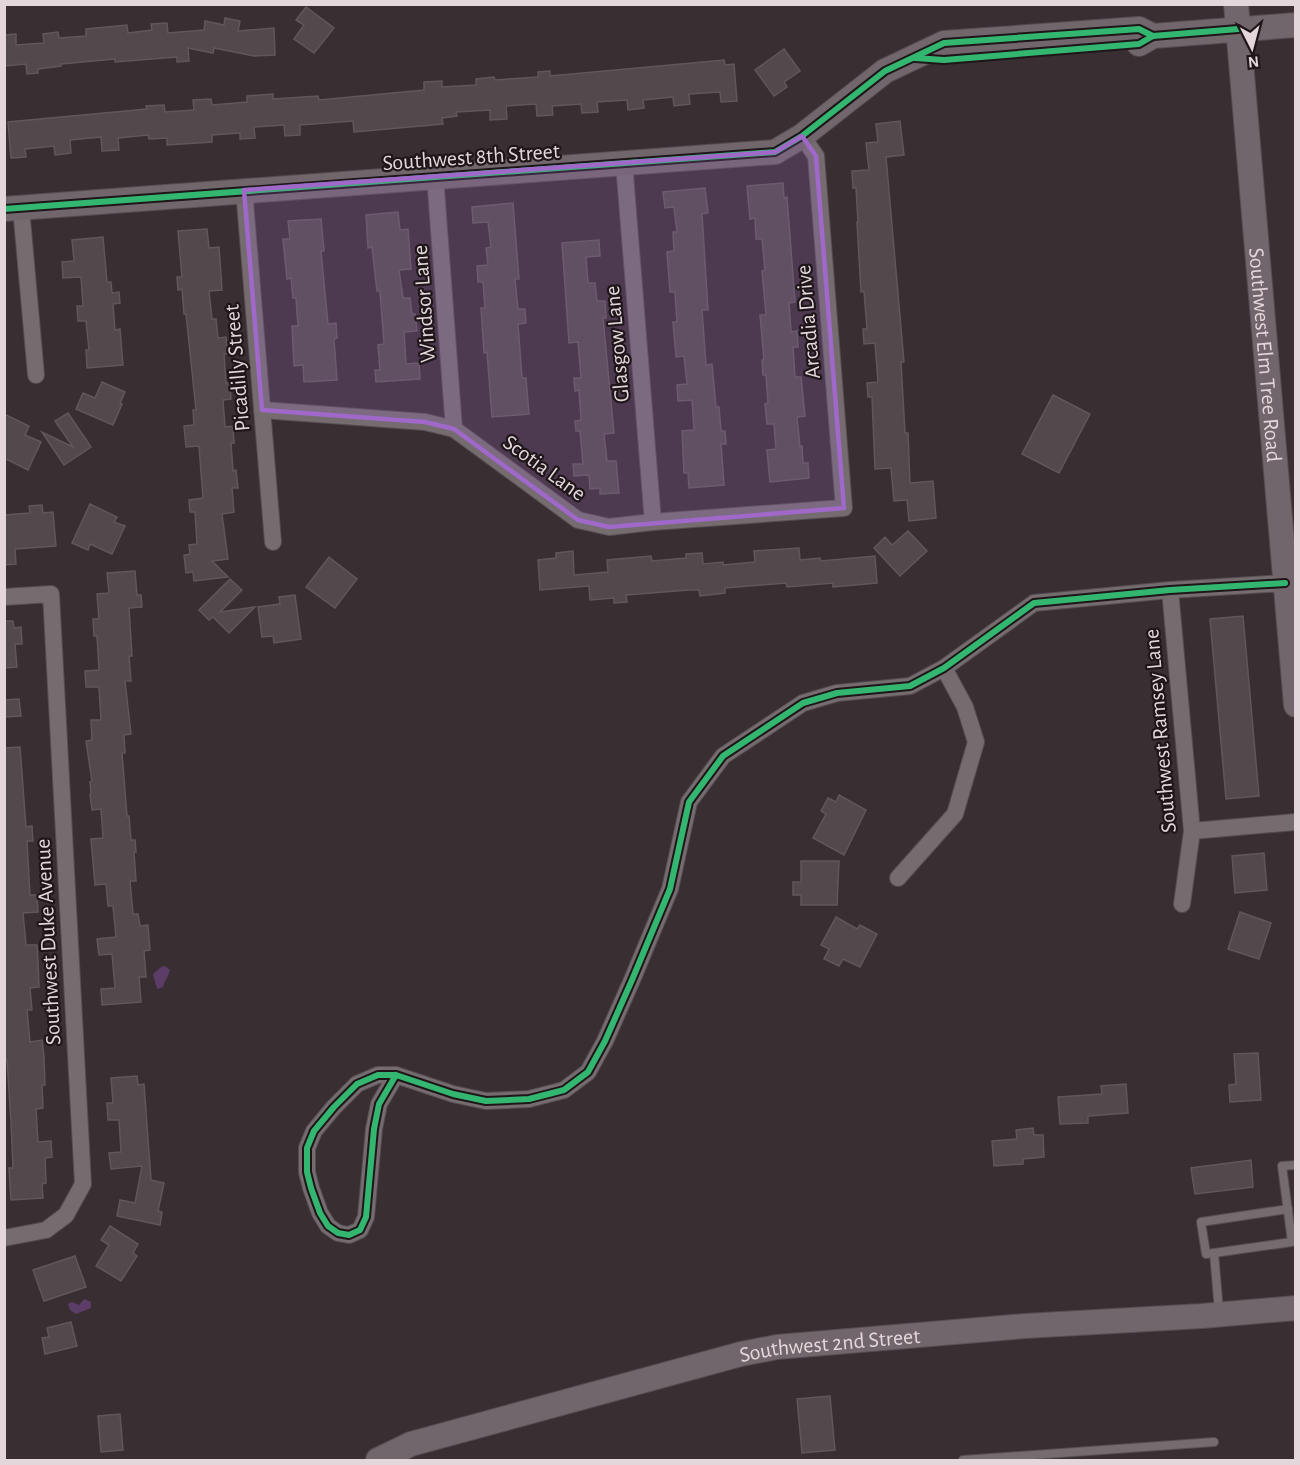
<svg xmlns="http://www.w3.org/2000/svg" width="1300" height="1465" font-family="'Alegreya Sans',sans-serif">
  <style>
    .water { fill: #5c3d67 }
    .building { fill: #52494c; stroke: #605759; stroke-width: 1.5 }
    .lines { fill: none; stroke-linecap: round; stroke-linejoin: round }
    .lane-casing { stroke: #564d51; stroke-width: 10 }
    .street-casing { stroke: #564d51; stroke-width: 18 }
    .secondary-casing { stroke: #564d51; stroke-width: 26 }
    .lane { stroke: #746c6f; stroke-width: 8 }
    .street { stroke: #746c6f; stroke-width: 16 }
    .secondary { stroke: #70666b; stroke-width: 24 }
    .cycleway-casing { stroke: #1e1619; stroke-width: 10 }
    .cycleway { stroke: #33b770; stroke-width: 6 }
    .marked { fill: #9f68c9; fill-opacity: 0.2; stroke: #9f68c9; stroke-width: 4.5; stroke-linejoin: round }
    .labels { text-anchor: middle; stroke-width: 4.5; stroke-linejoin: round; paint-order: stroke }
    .street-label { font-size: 22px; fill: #e3d7db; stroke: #1e1619 }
  </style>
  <rect width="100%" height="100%" fill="#392f33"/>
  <g class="water">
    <path d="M165 966 170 970C169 976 164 981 163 987L157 989 153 974 161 967Z"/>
    <polygon points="84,1299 91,1302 91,1308 76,1314 70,1310 68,1304 72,1302 79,1305"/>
  </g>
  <g class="building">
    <polygon points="306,7 334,28 314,53 294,39 304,25 296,20"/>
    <polygon points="225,18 240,21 238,31 274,28 275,55 254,56 214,48 213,53 188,48 189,61 177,62 177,57 115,62 115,59 61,64 61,66 38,69 38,73 27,74 26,64 4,66 4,35 16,34 16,45 44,43 43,34 58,32 59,38 86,36 86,29 127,25 128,33 152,30 151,24 167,23 168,33 204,30 205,21 224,25"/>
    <polygon points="784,49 800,71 784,82 787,87 774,96 755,70"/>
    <polygon points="724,60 725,65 734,64 737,101 721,102 720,92 689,94 690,104 674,106 673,97 643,100 644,108 628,110 627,100 597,102 598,112 582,113 581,104 552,106 553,115 537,116 536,104 506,106 507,119 490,120 490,110 456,112 457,116 442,118 443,124 354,132 353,121 300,125 300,135 285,136 284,125 254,127 255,138 240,139 240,133 212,135 212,142 167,145 167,138 149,139 148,135 118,138 119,150 102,151 101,137 70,140 71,153 55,155 54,146 25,149 26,157 11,158 8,122 147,109 146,106 164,105 165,112 194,110 193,100 211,99 212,105 247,102 247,96 273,94 273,99 318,96 319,100 424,90 424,82 442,81 442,87 476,85 476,79 494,77 495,80 538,77 538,72 550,71 550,76"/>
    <polygon points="900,121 904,155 886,157 904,362 901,362 905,433 908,433 910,483 933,481 936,518 909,521 907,500 894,501 891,468 875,469 872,397 868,397 867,383 878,382 875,343 864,344 863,329 867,329 864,291 861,292 857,222 858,222 856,188 853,188 852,171 869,170 866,143 878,142 876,124"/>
    <polygon points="783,183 784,198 787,197 795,302 789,303 791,332 797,331 798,347 793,347 795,377 801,377 805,416 797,417 800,447 802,446 803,463 808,463 809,478 770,482 767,450 776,449 774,424 767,424 765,404 768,403 766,375 763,375 762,360 764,360 760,315 766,315 762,271 765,270 762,239 756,239 755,218 750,219 747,186"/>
    <polygon points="705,188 708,213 702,214 708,310 702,310 706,365 712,364 716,407 719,407 721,431 725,431 726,444 721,444 724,485 689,488 688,473 684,473 682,431 694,430 692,400 678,401 677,385 687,384 684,356 676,357 673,322 677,322 675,292 670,292 667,252 674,251 673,232 677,232 674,207 665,208 663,192"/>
    <polygon points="513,203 519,279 515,279 518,309 525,309 526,323 518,324 522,378 526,378 529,414 492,417 487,352 484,353 481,308 485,308 483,282 478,282 477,266 488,265 486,248 491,247 488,222 473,223 472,207"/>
    <polygon points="398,212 400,230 408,229 411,269 399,270 403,298 410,298 412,314 415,314 417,331 404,332 406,364 419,363 420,379 376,382 375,370 380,370 378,345 384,344 380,291 377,291 372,247 368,248 366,215"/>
    <polygon points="321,219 324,251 321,251 328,324 336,323 337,338 334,339 337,380 304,382 303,365 294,366 292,326 298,326 296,298 293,298 291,278 287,279 283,239 290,239 288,221"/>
    <polygon points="207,229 209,248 219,247 222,290 209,291 212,319 216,319 218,338 226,337 228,354 224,354 226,383 230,383 231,399 223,400 225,427 233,426 234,443 231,443 233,471 236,470 238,488 232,488 234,512 222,514 228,559 212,561 228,577 194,581 193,572 186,573 184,555 190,554 189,545 197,544 195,512 190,512 189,500 203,498 199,446 186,447 184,426 194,425 193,410 196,410 186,314 184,314 182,289 178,290 177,277 182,277 178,231"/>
    <polygon points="103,237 107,282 111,282 112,293 119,292 120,303 113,304 115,330 120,329 123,365 87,368 86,350 89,350 86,321 78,321 77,306 83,306 81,277 63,278 62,262 74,261 72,240"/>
    <polygon points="599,240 600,256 586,257 588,283 595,283 597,301 605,301 606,318 603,318 614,433 604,434 607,461 616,461 619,493 600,494 600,488 590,489 589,475 574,476 573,464 583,464 580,431 576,431 575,421 581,420 579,390 575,391 574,378 581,378 578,342 569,343 562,243"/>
    <polygon points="102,382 125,392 120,403 122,404 113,425 76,409 83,393 95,398"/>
    <polygon points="1053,395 1090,414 1059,473 1022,454"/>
    <polygon points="68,413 91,447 64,465 42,432 73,447 55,421"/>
    <polygon points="4,414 29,426 25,435 41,442 28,470 4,458"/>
    <polygon points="90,504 117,517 114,522 125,526 112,554 90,544 88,550 72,543"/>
    <polygon points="42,505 43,513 53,512 56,546 15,549 16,564 4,565 4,515 30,513 29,506"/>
    <polygon points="908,531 927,551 900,576 874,548 885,537 892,545"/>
    <polygon points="799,548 800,560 820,558 821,561 875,556 877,583 833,587 833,583 787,587 786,583 725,588 725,593 700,596 699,590 689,590 626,595 627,602 614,603 614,598 590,600 589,586 540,590 538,560 556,558 556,553 573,551 574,575 608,572 607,560 651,556 652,561 686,558 686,554 702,553 703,564 723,562 723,565 755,562 754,551"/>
    <polygon points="329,557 357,579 335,608 306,587"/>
    <polygon points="135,571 137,595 141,595 142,607 129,608 132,656 129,656 131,681 125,681 131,734 124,735 125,753 122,753 127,816 129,816 131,840 135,840 136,852 134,852 136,881 130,881 133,914 138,914 140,926 148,925 150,950 144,951 146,977 139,977 141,1002 102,1005 101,989 115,988 112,954 99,955 97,939 116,937 113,906 108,906 106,884 95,885 91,839 103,838 101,809 92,810 90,794 91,793 90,782 92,781 86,741 92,740 91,720 101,720 99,687 86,687 85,671 99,670 97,636 94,636 93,619 99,619 97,594 109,593 107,573"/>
    <polygon points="230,579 242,590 220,612 255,607 229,633 213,617 209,620 199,610"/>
    <polygon points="295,595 301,639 274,643 273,636 262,637 258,607 280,604 279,597"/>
    <polygon points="1243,616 1259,796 1226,799 1210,619"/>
    <polygon points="4,621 13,621 14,628 21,627 22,644 15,644 17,667 4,668"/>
    <polygon points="19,699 21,716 4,717 4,700"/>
    <polygon points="20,747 26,827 32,826 33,841 27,841 30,895 37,895 38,912 23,913 26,945 37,945 38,961 39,987 30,988 32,1010 27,1010 30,1042 42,1040 44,1057 45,1085 42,1085 43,1108 36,1109 38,1142 51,1141 52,1157 45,1158 46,1183 42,1184 43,1198 11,1200 9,1168 13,1168 11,1122 7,1060 4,1060 4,748"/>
    <polygon points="839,795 866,810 844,855 813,838 826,814 821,811 828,798 836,802"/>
    <polygon points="1264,853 1267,890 1235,893 1232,856"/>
    <polygon points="801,861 839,861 837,905 801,905 801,895 793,895 793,882 801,882"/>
    <polygon points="1240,912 1271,923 1259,959 1228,949"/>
    <polygon points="836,917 857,929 860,925 877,934 860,967 843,959 839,966 824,959 829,949 821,945"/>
    <polygon points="1258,1053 1261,1100 1230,1102 1229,1085 1236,1084 1234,1054"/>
    <polygon points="137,1076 138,1085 144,1084 151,1180 164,1183 158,1211 162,1212 160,1225 117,1216 120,1200 135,1203 142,1166 111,1169 109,1153 121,1152 119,1120 108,1120 107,1103 113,1103 111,1078"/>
    <polygon points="1126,1084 1128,1113 1088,1116 1088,1123 1060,1124 1058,1097 1102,1094 1101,1086"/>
    <polygon points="1033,1128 1034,1135 1043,1135 1044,1157 1023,1159 1023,1164 994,1166 992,1141 1017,1139 1016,1130"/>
    <polygon points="1251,1160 1253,1187 1195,1194 1191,1168"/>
    <polygon points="110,1226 138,1244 133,1253 137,1256 121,1281 96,1266 109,1245 101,1240"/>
    <polygon points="75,1256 86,1287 44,1301 33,1270"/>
    <polygon points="71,1322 77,1346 45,1354 42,1338 49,1337 47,1328"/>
    <polygon points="830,1396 835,1450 802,1453 797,1399"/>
    <polygon points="120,1414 123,1450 101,1452 98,1416"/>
  </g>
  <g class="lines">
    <defs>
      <g id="lane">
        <polyline points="1214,1253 1206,1254 1201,1222 1288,1209"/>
        <polyline points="1219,1311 1214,1253 1292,1242 1282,1166 1296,1165"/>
        <polyline points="963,1460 1214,1442"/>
      </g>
      <g id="street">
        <polyline points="624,163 653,522"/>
        <polyline points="435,176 454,429"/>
        <polyline points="244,190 273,542"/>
        <polyline points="21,208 36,375"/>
        <polyline points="262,410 425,422 454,429 578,520 609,527 653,522 844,508 816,156 802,136"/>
        <polyline points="1170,590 1192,831 1182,904"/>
        <polyline points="4,597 51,594 83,1184 66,1215 46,1230 4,1238"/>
        <polyline points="1192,831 1296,822"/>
        <polyline points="898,878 955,814 976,742 965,707 944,668"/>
        <polyline points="396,1075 379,1104 374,1129 366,1217 360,1230 349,1235 338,1233 328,1226 320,1213 311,1188 307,1172 307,1148 314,1131 334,1107 357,1084 378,1075 396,1075 453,1094 486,1101 529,1099 564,1090 588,1072 605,1041 632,980 670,889 689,802 723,756 803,703 837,693 910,686 944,668 1034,603 1170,590 1285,583"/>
      </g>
      <g id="secondary">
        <path id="s1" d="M1236 4 1296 705"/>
        <polyline points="1139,44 1153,36 1296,25"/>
        <polyline points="4,209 775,152 802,136 885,71 944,43 1139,29 1153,36"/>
        <path id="s2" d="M378 1460 411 1444 741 1354 777 1347 1025 1326 1202 1316 1296 1308"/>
      </g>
    </defs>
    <use href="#lane" class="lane-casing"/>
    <use href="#street" class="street-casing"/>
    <use href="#secondary" class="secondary-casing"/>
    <use href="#lane" class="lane"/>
    <use href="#street" class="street"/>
    <use href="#secondary" class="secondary"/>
    <defs>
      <g id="cycleway">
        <polyline points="915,58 944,60 1139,44 1153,36 1238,29"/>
        <polyline points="4,209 775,152 802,136 885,71 944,43 1139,29 1153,36"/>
        <polyline points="396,1075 379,1104 374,1129 366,1217 360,1230 349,1235 338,1233 328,1226 320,1213 311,1188 307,1172 307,1148 314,1131 334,1107 357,1084 378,1075 396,1075 453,1094 486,1101 529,1099 564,1090 588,1072 605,1041 632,980 670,889 689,802 723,756 803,703 837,693 910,686 944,668 1034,603 1170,590 1285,583"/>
      </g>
    </defs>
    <use href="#cycleway" class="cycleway-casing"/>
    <use href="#cycleway" class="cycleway"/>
  </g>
  <path class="marked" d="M802 136 816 156 844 508 609 527 578 520 454 429 425 422 262 410 244 190 775 152Z"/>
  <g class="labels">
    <g class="street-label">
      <text transform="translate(471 156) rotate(-4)" y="8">Southwest 8th Street</text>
      <text transform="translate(423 304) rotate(-94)" y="8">Windsor Lane</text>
      <text transform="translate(807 322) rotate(-95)" y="8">Arcadia Drive</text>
      <text transform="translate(616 344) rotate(-95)" y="8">Glasgow Lane</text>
      <text dy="8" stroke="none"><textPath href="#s1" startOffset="352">Southwest Elm Tree Road</textPath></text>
      <text transform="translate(236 368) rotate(-95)" y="8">Picadilly Street</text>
      <text transform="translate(545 467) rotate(36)" y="8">Scotia Lane</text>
      <text transform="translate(1159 731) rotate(-95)" y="8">Southwest Ramsey Lane</text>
      <text transform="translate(47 942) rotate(-93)" y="8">Southwest Duke Avenue</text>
      <text dy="8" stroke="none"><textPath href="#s2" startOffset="468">Southwest 2nd Street</textPath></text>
    </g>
  </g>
  <rect width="1300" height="1465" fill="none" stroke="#e3d7db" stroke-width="12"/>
  <g transform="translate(1252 48) rotate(174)" stroke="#1e1619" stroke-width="4.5" paint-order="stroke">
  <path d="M0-4.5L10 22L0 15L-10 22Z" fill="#e3d7db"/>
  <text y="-9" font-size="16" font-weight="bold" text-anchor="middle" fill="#e3d7db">N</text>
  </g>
</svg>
